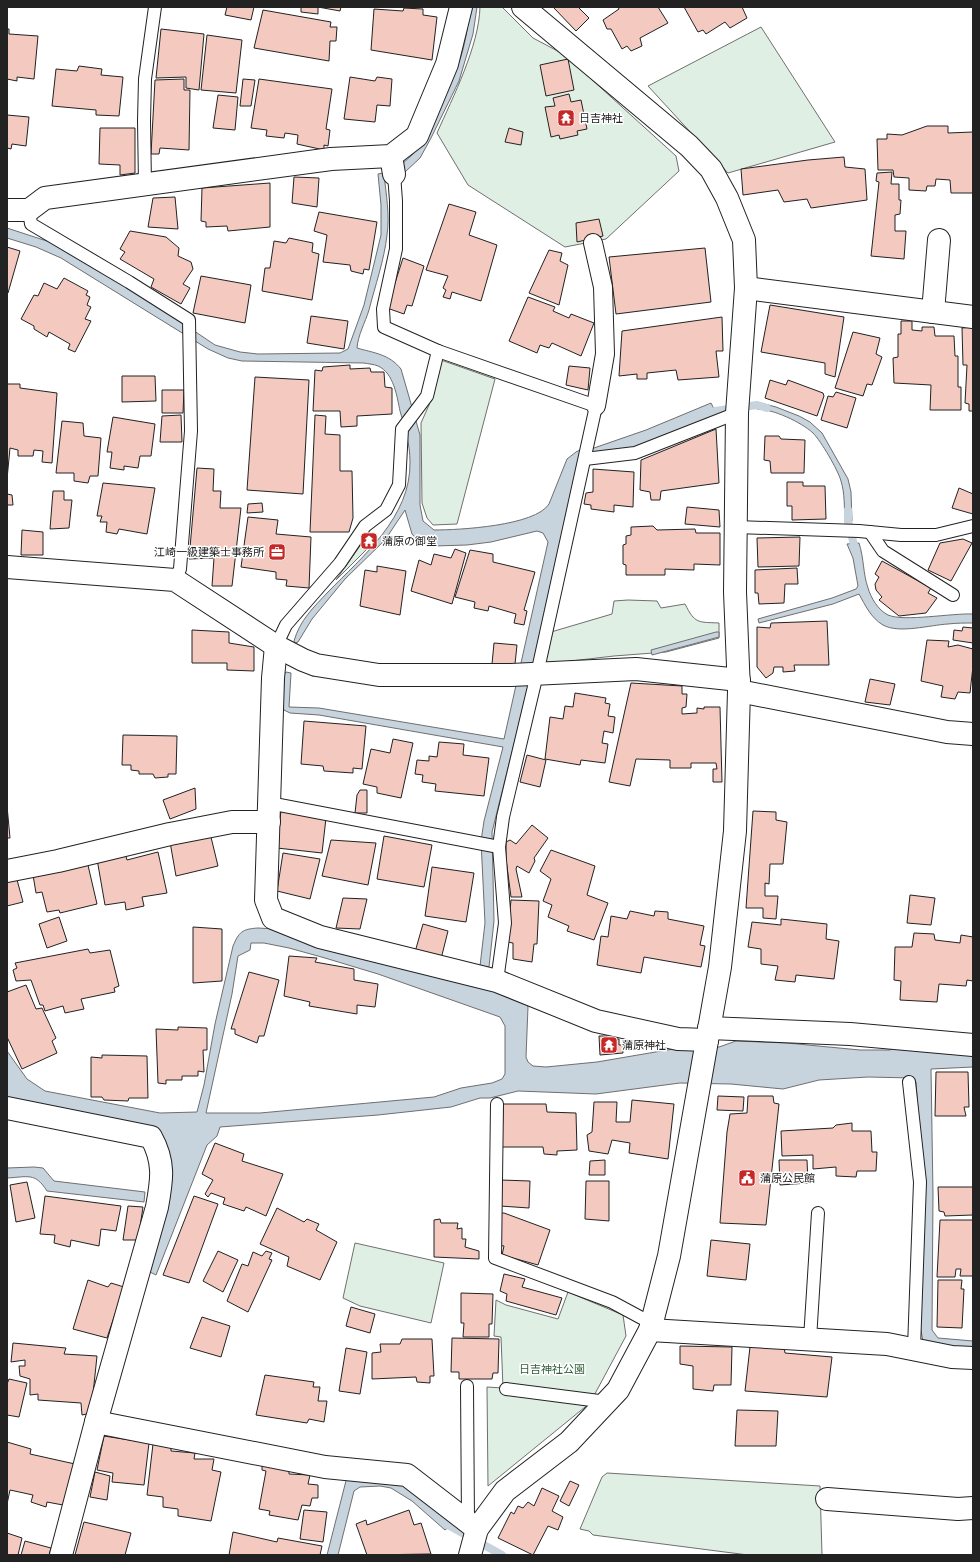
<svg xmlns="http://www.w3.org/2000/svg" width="980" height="1562" font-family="Arial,'Noto Sans JP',sans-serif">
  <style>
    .green { fill: #e0efe3; stroke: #6f6f6f }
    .water { fill: #c7d3dd; stroke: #6f6f6f; fill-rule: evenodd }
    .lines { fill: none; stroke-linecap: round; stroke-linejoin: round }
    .stream { stroke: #c7d3dd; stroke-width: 8 }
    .building { fill: #f3c9c0; stroke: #222 }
    .service-casing { stroke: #222; stroke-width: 14 }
    .pedestrian-casing { stroke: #222; stroke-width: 20 }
    .minor-casing { stroke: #222; stroke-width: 24 }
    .tertiary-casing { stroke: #222; stroke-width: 24 }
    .service { stroke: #fff; stroke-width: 12 }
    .pedestrian { stroke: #fff; stroke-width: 18 }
    .minor { stroke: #fff; stroke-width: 22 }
    .tertiary { stroke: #fff; stroke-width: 22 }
    .labels { text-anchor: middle; stroke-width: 3; stroke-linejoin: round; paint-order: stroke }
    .poi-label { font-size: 11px; fill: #222; stroke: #fff; text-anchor: start }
    .park-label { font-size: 11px; fill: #2f5e38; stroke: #fff }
  </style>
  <rect width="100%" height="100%" fill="#fff"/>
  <g class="green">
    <path d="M480 7H502L533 38 569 57 589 77 676 156 679 171 606 239 565 247 468 185 437 133C453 97 479 46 480 7Z"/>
    <polygon points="761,27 835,142 728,173 648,86"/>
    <polygon points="441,360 495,379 457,524 433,525 427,518 422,503 421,423 429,405"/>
    <polygon points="362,543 368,548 336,580"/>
    <path d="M628 600 657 601 661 608 685 604C695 624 698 622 719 623V638L666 652 614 656 545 664 551 632 612 614 614 601Z"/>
    <polygon points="355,1243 444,1263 431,1323 360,1306 343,1298"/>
    <polygon points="568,1292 623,1315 626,1336 590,1403 488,1486 487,1387 503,1388 501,1337 494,1336 496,1300 506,1305 558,1319"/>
    <polygon points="607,1473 820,1486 822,1555 748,1555 593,1535 589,1531 580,1529 602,1477"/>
  </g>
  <g class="water">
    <path d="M470 7H477L473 34 459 81 431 138 420 158 405 172 400 166 413 154 419 146C433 119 448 93 458 65 465 47 468 26 470 7Z"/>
    <path d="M383 173 384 174C386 194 390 215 387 235 384 261 375 286 369 310 365 323 358 335 357 348 374 353 389 354 401 369L420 435V505L423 521 434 530C459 530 535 526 549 504L567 459 576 452 584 448H594L646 430 711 403 717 415 633 449 580 458 529 684 492 832 494 921 489 967 480 966 485 923 481 841 484 821 503 747 319 715 290 713 284 710 283 707 284 675 286 672 291 673 289 707 319 708 504 739 548 542 543 533 537 531 491 542 467 545 434 546 420 543 412 534 405 510 385 540 345 579 312 619 298 642 295 643 294 641C300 620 313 608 328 592 363 556 411 517 410 462 410 444 405 428 400 411 397 397 394 373 378 366 374 364 368 364 364 363L242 361 228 358 208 349 61 258 36 247 7 238V228L59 245 141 295 215 345 240 352 258 354 340 353 348 349 364 305 381 235V205L378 174Z"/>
    <path d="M757 402 776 407 799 416 810 422 822 433 848 479 851 492 852 521H845C844 507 845 494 841 481 838 470 821 441 813 433 801 422 773 409 757 409Z"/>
    <path d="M859 543C864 558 863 574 868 588 871 598 878 610 888 615 904 622 952 613 973 614V623C965 623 956 623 948 624 930 625 899 634 883 625 871 618 865 605 859 594L833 604 759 623 758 619 832 598 856 589 858 586 853 558 847 544Z"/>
    <polygon points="716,632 719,632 719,637 652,655 651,650"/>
    <path d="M258 928 276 929 301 935 526 1001 528 1007 526 1057 528 1062 533 1066 546 1067 597 1062 673 1049 719 1047 736 1041 787 1043 860 1050H890L899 1045 973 1051V1067L931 1069 933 1194 932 1330 938 1338 973 1341V1350L923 1341 920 1326 923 1180 916 1082 913 1078 868 1077 819 1080 783 1089 731 1084 680 1083 596 1094 518 1091 490 1098H480L451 1107 378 1115 220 1127 217 1136 207 1145 156 1275 146 1270 166 1159 159 1130 7 1101V1051L27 1079 45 1091 160 1113 197 1112 204 1085 215 1024 233 946C239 932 242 929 258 928ZM251 943H264L289 948 325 958 378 974 500 1017 505 1026V1074L502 1079 492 1083 461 1088 434 1097 260 1113H206L232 994 238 956 250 950Z"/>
    <path d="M34 1167 43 1168 54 1181 145 1192 144 1202 47 1191C35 1172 28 1177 7 1178V1168Z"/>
    <polygon points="348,1473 392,1476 454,1523 445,1530 412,1501 391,1488 380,1486 360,1487 354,1491 338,1555 327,1555"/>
  </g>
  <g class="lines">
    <g class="stream">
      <polyline points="705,414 715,411 757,405 767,408"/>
      <polyline points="848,510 848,521 856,553"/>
      <polyline points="442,1521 448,1525 502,1555"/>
    </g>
  </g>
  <g class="building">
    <polygon points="227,7 254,7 251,20 225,15"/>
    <polygon points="301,7 341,7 340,11 318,7 318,14 301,12"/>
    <polygon points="553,7 578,7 589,18 576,31"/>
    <polygon points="618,7 658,7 668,23 640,38 642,46 631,51 627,46 622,49 611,29 607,29 603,20 619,9"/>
    <polygon points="684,7 742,7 747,18 730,28 725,22 706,34 703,30 698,32"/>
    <polygon points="404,8 423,9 423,15 437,17 432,60 371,50 374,9 403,11"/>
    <polygon points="263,10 331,22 330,27 337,27 336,41 330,41 329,61 254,48"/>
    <polygon points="7,29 9,29 9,34 38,36 34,79 17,77 17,81 7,79"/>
    <polygon points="161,29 204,34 199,90 186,88 186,77 156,78"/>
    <polygon points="207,35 242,40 236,93 201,90"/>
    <polygon points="568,59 574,90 546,96 540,65"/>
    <polygon points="79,66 102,69 101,75 123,77 119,116 96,115 96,110 52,106 56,69 77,71"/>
    <polygon points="350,77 375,81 377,77 392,79 390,106 377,105 375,122 344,119"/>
    <polygon points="184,79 184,90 190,90 189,150 160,148 159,154 151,154 155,80"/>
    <polygon points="243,79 255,80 251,106 240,106"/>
    <polygon points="259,79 332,89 326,129 330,130 328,146 324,145 324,150 297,144 298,135 285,133 284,138 266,136 267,130 251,128"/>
    <polygon points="569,94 571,102 581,100 587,129 577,131 578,135 560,139 559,135 551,137 545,107 555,106 553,98"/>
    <polygon points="218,95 238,97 235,130 213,128"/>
    <polygon points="7,115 29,117 26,146 12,144 11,149 7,148"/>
    <polygon points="927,126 948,126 948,133 973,132 973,193 951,193 950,180 936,179 935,186 927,186 926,191 909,190 909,178 894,177 893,170 878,170 877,139 887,139 887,134 902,135"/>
    <polygon points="100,128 135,128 135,173 120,175 120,165 99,164"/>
    <polygon points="509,128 523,132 521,145 505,142"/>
    <polygon points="844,157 845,167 865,169 867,200 811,208 807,199 784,202 778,190 743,195 741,169 808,160"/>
    <polygon points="892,172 891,184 899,184 899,200 901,200 900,214 895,215 895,231 906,231 904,259 871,256 879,182 876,181 877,173"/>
    <polygon points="294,177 319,178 317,207 292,203"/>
    <polygon points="270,183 270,227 228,231 227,226 206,227 206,222 201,221 202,188"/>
    <polygon points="175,197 178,229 148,227 153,198"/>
    <polygon points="449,204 476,212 469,235 497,245 481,301 452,292 450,299 443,297 446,290 443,288 448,276 426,270"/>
    <polygon points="319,212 377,222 369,270 364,269 363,274 351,271 350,265 323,262 327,235 314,231"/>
    <polygon points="599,219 603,236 577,242 576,223"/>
    <polygon points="130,231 166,237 179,248 178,256 191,262 193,269 183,284 190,288 181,304 151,287 154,279 120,259 125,252 120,249"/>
    <polygon points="289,238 313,243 312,252 319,254 312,300 262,291 265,268 270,268 274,241 286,243"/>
    <polygon points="7,247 20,251 8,293 7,293"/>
    <polygon points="705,248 711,302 616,314 609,257"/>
    <polygon points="549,250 562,253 560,261 568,265 559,305 529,293"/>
    <polygon points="403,258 424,266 412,306 407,305 404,314 387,308"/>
    <polygon points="201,276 251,285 245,323 193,313"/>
    <polygon points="64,278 88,291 86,295 90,297 87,305 91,307 85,319 91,321 75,352 68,349 70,344 49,332 47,337 34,329 34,326 21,319 34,295 38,296 44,283 57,289"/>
    <polygon points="528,297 555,307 553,311 569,318 571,314 594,323 581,356 552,343 549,348 540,345 537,353 509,341"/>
    <polygon points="770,305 844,317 835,377 825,374 825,363 761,352"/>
    <polygon points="311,316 348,321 344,349 307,343"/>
    <polygon points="722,317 723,351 716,351 719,377 678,380 676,370 647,373 647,379 637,379 637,374 619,376 622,331"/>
    <polygon points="901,321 912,321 912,330 922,331 922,327 934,327 935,336 954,336 955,356 958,356 958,387 961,387 961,410 930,410 931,385 894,383 893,358 898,357 898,334 901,334"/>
    <polygon points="973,327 973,411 969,411 969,404 965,403 967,365 963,365 962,328"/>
    <polygon points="853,332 880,338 876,354 882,357 872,385 867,384 863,396 835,388"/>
    <polygon points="350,365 350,369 370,368 371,372 384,372 385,387 392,388 392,414 357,416 357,426 341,427 340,411 313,411 315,370 322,371 323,367"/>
    <polygon points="569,366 590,368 588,390 566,385"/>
    <polygon points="122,376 155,376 156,401 122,402"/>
    <polygon points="255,377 309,380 303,494 247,490"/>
    <polygon points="770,380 786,385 788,380 823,393 824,396 817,416 765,398"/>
    <polygon points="7,384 20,384 20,388 57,393 52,463 42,462 43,451 34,450 33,456 18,456 18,450 10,448 7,479"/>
    <polygon points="162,390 184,390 183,413 162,413"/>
    <polygon points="836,392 856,398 847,428 821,420 828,396 833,397"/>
    <polygon points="181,415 182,442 160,442 162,416"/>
    <polygon points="315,415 326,416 325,434 340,435 340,471 352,471 353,518 349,532 310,532"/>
    <polygon points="113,417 155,424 151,456 140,456 138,468 124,466 124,470 110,468 112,452 107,452"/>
    <polygon points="62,421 83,423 84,436 101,438 98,476 90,476 88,483 74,481 74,473 56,473"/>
    <polygon points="716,429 719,483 661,491 660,500 651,500 650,492 640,490 641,460"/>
    <polygon points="765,436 779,436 781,439 805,440 804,473 771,473 770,461 764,460"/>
    <polygon points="197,468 214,469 213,491 221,491 220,508 241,508 232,586 212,586 214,558 189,559"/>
    <polygon points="593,469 634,472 633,507 614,505 614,512 591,509 591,505 584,504 586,493 593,492"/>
    <polygon points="787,482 803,482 803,486 825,486 826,519 792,520 792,506 787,506"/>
    <polygon points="103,483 155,488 147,534 119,529 117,534 106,532 107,522 100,522 102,516 97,516"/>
    <polygon points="959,488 973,494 973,514 952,508"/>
    <polygon points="53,491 64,491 64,500 72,500 69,528 50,529"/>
    <polygon points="7,494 12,495 13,505 7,505"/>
    <polygon points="262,503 263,512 247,513 248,504"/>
    <polygon points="687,507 719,510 720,527 685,524"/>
    <polygon points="248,517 278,520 276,534 311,537 309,588 286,586 287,580 276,579 276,572 241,567"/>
    <polygon points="653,526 657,530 695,529 696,533 720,533 720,565 694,564 694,570 665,569 665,575 626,575 626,565 623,564 623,545 626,544 626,536 631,535 631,527"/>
    <polygon points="22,530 43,532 43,555 21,555"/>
    <polygon points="369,535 375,540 370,547 363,541"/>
    <polygon points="800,537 799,566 758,567 757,538"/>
    <polygon points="963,539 972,543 951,581 928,570 940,543"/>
    <polygon points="455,549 466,553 452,604 411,591 419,560 431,565 434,554 451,558"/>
    <polygon points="470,550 493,554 493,562 535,572 524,610 527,611 524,625 514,623 516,614 489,606 488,611 474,608 475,602 455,597"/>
    <polygon points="882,561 931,588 928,593 937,598 926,613 899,616 879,600 882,597 876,590 875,584 879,577 875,574"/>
    <polygon points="377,566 406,571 400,615 360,606 365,570 377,572"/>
    <polygon points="797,568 798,584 785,584 784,603 759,604 758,593 755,593 755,570"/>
    <polygon points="827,621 829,665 794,665 795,671 783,672 783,667 774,667 773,673 766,678 757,667 757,627 770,628 771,623"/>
    <polygon points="963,627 973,628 973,643 953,640 954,630 962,631"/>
    <polygon points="192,630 229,632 229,643 254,647 254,671 227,670 227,663 192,663"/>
    <polygon points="927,640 949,641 948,647 958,645 973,649 973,666 970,693 958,692 955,699 941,697 943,686 921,681"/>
    <polygon points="494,643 517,645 515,664 492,664"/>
    <polygon points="870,679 895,684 890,705 865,702"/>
    <polygon points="631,683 682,686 682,694 687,694 686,707 682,708 682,714 697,713 697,708 704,709 704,707 720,707 722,782 713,782 713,769 717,769 716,763 691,763 691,768 670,768 670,760 636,759 630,786 609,782"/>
    <polygon points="575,693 606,698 605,703 610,704 608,716 615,717 613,733 604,731 602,743 608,744 605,763 581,760 580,765 545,759 550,717 563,719 565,706 573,707"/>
    <polygon points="304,721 366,726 362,769 353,768 353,773 324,771 323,766 301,764"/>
    <polygon points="123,735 177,736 176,774 168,774 168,777 155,778 153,774 139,774 139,771 131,770 131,765 122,765"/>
    <polygon points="393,739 413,743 401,798 377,793 377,787 363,784 371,749 390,753"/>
    <polygon points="439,742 464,744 463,755 489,758 484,796 435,791 436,784 422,782 423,775 415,774 417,760 429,761 429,756 437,757"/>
    <polygon points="527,755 546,760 540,787 520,782"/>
    <polygon points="195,788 196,809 170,819 163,800"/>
    <polygon points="360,790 367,790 367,813 355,813 357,795"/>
    <polygon points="7,806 10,838 7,838"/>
    <polygon points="281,810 326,818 322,853 277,848"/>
    <polygon points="753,811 776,812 776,820 787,822 783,864 770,864 769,884 765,883 765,896 778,896 776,919 763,918 763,908 746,908"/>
    <polygon points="532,825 548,838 534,858 535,861 529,873 517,866 516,869 522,897 511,897 506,859 506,842 510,840 516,844"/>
    <polygon points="210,833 218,866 176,876 170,842"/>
    <polygon points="384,836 432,845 424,887 377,879"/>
    <polygon points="331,840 376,843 368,885 322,876"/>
    <polygon points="551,850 595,866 587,895 608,903 594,940 567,931 569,926 548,917 552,905 543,901 551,879 540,871"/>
    <polygon points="158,852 167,893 142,897 144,906 126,910 125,902 105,905 97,859 125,853 127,860"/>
    <polygon points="283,853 320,859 310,899 277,891"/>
    <polygon points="87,861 97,904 60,913 59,910 47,912 42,892 36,893 33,875"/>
    <polygon points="432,867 474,873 466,922 425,916"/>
    <polygon points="16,876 23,902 7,906 7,879"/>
    <polygon points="910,895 935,898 931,925 907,923"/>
    <polygon points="343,898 367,899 360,929 336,928"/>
    <polygon points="511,900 539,901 537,944 534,944 532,962 513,959 513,943 507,942"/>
    <polygon points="630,911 654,916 655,911 668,912 668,919 704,926 700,945 705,946 701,967 644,957 641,973 597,965 601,936 608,937 611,916 627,919"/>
    <polygon points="59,917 67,941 47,948 39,924"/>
    <polygon points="781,919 827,924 826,939 839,941 834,979 796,975 795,982 775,980 778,966 761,964 761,949 748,947 752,922 781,925"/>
    <polygon points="423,924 448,931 441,959 415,952"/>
    <polygon points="193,927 222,929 222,981 193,983"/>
    <polygon points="914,933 934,934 935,940 960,943 961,935 973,937 973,981 967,980 966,986 939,984 937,1002 900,1000 901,981 894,980 895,947 912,947"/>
    <polygon points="88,949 90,953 110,950 119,986 114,988 115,992 81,999 84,1009 65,1013 63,1006 45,1011 43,1005 40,1005 31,980 16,981 13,970 17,968 15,963"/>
    <polygon points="289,956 317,958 315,962 354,969 354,980 378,984 375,1007 357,1005 357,1014 309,1006 310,1002 284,996"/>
    <polygon points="249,972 279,980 264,1036 259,1036 257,1043 235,1034 235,1029 231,1029"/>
    <polygon points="26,985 36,1009 42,1008 56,1038 52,1041 57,1053 22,1069 7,1037 7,992"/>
    <polygon points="178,1027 207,1028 207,1050 203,1050 204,1072 198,1071 198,1076 182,1076 182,1080 166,1080 166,1084 158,1083 156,1029 178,1030"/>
    <polygon points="599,1036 607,1036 606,1039 619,1039 619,1045 623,1045 623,1053 600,1055"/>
    <polygon points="102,1055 147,1056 148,1098 129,1098 128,1101 104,1100 102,1097 91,1097 91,1057 102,1058"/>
    <polygon points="936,1072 968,1072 969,1107 964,1107 966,1116 935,1116"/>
    <polygon points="718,1096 744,1097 743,1111 717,1110"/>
    <polygon points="748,1096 773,1096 774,1103 779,1104 766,1225 720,1223 727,1132 730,1114 747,1113"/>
    <polygon points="632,1100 674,1104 668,1159 629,1153 630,1143 612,1140 608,1154 589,1151 587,1135 592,1132 594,1102 617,1102 616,1122 630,1122"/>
    <polygon points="503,1104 546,1104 547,1112 576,1113 577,1150 557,1151 557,1155 544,1154 543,1147 502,1147"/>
    <polygon points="852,1123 852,1131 871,1131 872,1152 877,1152 876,1171 857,1171 856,1177 836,1176 836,1167 813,1169 813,1155 782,1156 781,1131 833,1128 836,1125"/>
    <polygon points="215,1143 244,1154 242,1161 283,1174 266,1216 246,1207 244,1211 223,1204 225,1198 211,1193 208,1197 205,1194 213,1180 202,1174"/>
    <polygon points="605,1160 605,1175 589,1175 590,1161"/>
    <polygon points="779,1160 807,1160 808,1183 780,1185"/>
    <polygon points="500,1180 530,1181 529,1208 500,1206"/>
    <polygon points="586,1181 609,1181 609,1221 585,1219"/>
    <polygon points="27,1182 35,1218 16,1222 10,1185"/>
    <polygon points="938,1187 973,1187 973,1215 945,1216 944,1212 939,1211"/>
    <polygon points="45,1196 121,1206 116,1231 101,1229 99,1246 71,1240 70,1247 54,1243 55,1235 40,1234"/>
    <polygon points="194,1196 218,1204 189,1283 163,1275"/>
    <polygon points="128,1206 143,1207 138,1240 123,1240"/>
    <polygon points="277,1208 304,1222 307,1219 319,1224 316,1230 337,1242 320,1280 287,1266 289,1257 260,1244"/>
    <polygon points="498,1213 504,1213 550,1230 538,1265 502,1255 504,1246 498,1245"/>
    <polygon points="440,1219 441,1223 458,1223 457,1229 462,1228 462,1239 466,1239 465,1247 479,1251 479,1259 434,1257 434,1220"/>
    <polygon points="940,1220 973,1220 973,1276 960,1276 961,1269 956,1269 955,1277 937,1277"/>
    <polygon points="711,1240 750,1244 746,1280 707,1276"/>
    <polygon points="218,1251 238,1260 223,1292 203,1281"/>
    <polygon points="266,1251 272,1253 269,1259 272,1260 248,1312 227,1301 242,1264 248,1266 253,1252 262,1256"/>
    <polygon points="504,1274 525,1279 522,1287 562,1298 556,1315 506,1301 507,1294 500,1291"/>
    <polygon points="88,1280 108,1287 111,1283 124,1287 107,1338 73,1329"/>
    <polygon points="938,1280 962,1280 961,1289 964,1289 962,1328 937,1327"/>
    <polygon points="461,1293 493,1294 492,1324 489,1324 489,1337 463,1337 464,1323 461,1323"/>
    <polygon points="351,1307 375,1314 370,1333 346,1326"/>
    <polygon points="202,1317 230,1326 221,1357 190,1348"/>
    <polygon points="452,1338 499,1339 498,1373 493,1373 492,1379 459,1379 459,1372 451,1372"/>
    <polygon points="402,1339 432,1339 434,1376 430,1376 430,1383 417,1382 416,1377 372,1379 372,1353 381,1352 380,1344 400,1344"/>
    <polygon points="13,1343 66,1348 64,1354 97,1356 91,1413 82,1415 81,1403 38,1400 38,1394 30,1395 30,1379 20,1376 19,1366 25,1366 25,1360 11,1362"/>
    <polygon points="680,1346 732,1347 731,1385 714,1385 713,1391 693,1389 693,1366 680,1364"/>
    <polygon points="750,1347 784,1347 785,1353 832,1357 827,1397 745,1391"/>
    <polygon points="346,1348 367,1352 360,1394 339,1391"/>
    <polygon points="265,1375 314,1382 313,1387 320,1387 318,1401 327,1401 324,1422 309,1419 307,1423 256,1415"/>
    <polygon points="9,1379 27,1383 19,1417 7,1415 7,1384"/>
    <polygon points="737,1410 778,1411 776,1446 735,1446"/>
    <polygon points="104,1436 149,1443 144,1485 112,1482 113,1473 97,1470"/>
    <polygon points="7,1442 31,1449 30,1454 75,1464 63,1505 47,1502 46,1507 31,1502 33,1495 10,1490 7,1504"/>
    <polygon points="153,1444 171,1445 171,1451 195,1453 194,1459 214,1459 212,1470 221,1472 211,1521 178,1516 178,1509 163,1507 163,1497 147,1495"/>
    <polygon points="262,1465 289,1469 289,1474 310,1475 308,1484 318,1485 318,1498 312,1498 310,1506 302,1505 298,1520 269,1515 270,1511 259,1509 266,1471 262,1470"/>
    <polygon points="95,1472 110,1476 107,1500 90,1497"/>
    <polygon points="570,1481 579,1485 569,1506 560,1501"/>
    <polygon points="542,1488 559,1496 552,1511 563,1517 558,1530 548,1526 533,1555 498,1538 511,1512 514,1514 518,1506 523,1508 528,1502 534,1506"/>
    <polygon points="304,1510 327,1512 323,1542 300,1539"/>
    <polygon points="409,1510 414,1525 421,1523 431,1554 367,1555 356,1524 366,1520 367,1525"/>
    <polygon points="84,1522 131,1533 125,1555 75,1555"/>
    <polygon points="233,1532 277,1542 278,1538 322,1546 320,1555 229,1555"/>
    <polygon points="7,1533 22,1538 18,1555 7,1555"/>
    <polygon points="25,1541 51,1548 49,1555 21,1555"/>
  </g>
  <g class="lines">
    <defs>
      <g id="service">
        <polyline points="145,185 144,121 145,79 155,7"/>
        <polyline points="29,210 31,224 129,282 189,320 191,431 180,569 175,580"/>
        <polyline points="438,351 596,406 537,674 503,817 499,847 505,923 497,981"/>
        <polyline points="585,459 635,453 737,413"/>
        <polyline points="736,527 859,531 901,535 936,535 973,526"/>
        <polyline points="870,532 883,551 953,595"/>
        <polyline points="276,646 286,625 340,563 365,526 386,510 399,485 402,429 427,396 438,351 384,327 383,309 396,249 396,201 394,174"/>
        <polyline points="269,803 499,847"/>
        <polyline points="909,1082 920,1182 914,1348"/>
        <polyline points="497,1104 495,1258 612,1302 651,1323"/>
        <polyline points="810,1339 818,1213"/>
        <polyline points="467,1386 468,1522"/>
        <polyline points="506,1389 607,1402"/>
      </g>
      <polyline id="pedestrian" points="593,243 603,287 605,354 596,406"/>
      <g id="minor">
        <polyline points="391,156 394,174"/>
        <polyline points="7,210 29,210 45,198 331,159 391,156 417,136 447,64 461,7"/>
        <polyline points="746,288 973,317"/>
        <polyline points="933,312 939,240"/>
        <polyline points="7,567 175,580 276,646 303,660 316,665 379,675 511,675 636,669 739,680"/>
        <polyline points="276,646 273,678 266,900 273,918 320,937 497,981 596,1021 678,1039 707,1040"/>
        <polyline points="739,691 947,732 973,734"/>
        <polyline points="7,871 58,861 170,834 232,822 269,822"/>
        <polyline points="709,1028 850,1034 973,1045"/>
        <path d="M7 1108 151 1137C165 1162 162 1180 157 1207L96 1422 61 1555"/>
        <polyline points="650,1330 887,1344 952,1357 973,1358"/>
        <polyline points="96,1422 325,1467 407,1475 477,1529"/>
        <polyline points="827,1499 958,1509 973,1508"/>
      </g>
      <polyline id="tertiary" points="470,1555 477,1529 505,1491 569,1442 618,1390 650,1330 669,1256 720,967 735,831 739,691 735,592 737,413 746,288 744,240 727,198 711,169 689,146 523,7"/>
    </defs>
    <use href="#service" class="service-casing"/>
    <use href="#pedestrian" class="pedestrian-casing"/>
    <use href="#minor" class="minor-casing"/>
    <use href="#tertiary" class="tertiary-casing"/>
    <use href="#service" class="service"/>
    <use href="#pedestrian" class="pedestrian"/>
    <use href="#minor" class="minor"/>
    <use href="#tertiary" class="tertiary"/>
  </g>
  <defs>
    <symbol id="temple-square" viewBox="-11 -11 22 22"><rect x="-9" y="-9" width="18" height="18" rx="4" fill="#c62828" stroke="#fff"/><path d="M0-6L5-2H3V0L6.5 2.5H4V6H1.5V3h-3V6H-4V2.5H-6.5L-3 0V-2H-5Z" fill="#fff"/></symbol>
    <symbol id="office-square" viewBox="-11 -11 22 22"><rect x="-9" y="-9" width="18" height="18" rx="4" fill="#c62828" stroke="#fff"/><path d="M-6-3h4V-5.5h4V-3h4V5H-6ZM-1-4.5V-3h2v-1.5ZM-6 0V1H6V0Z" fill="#fff"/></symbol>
    <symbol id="civic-square" viewBox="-11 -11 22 22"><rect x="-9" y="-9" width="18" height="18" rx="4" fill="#c62828" stroke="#fff"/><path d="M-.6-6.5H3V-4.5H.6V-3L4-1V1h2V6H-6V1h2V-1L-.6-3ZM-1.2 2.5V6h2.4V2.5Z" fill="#fff"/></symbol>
  </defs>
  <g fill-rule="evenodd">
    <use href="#temple-square" x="556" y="108" width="20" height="20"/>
    <use href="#temple-square" x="359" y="531" width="20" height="20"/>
    <use href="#office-square" x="267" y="542" width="20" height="20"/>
    <use href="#temple-square" x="599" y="1035" width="20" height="20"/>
    <use href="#civic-square" x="737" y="1168" width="20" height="20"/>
  </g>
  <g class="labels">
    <g class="poi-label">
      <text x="579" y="122">日吉神社</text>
      <text x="382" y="545">蒲原の御堂</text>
      <text x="264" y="556" text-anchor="end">江崎一級建築士事務所</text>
      <text x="622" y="1049">蒲原神社</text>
      <text x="760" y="1182">蒲原公民館</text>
    </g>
    <g class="park-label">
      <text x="552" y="1373">日吉神社公園</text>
    </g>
  </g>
  <rect width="980" height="1562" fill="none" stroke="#222222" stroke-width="16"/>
</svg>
